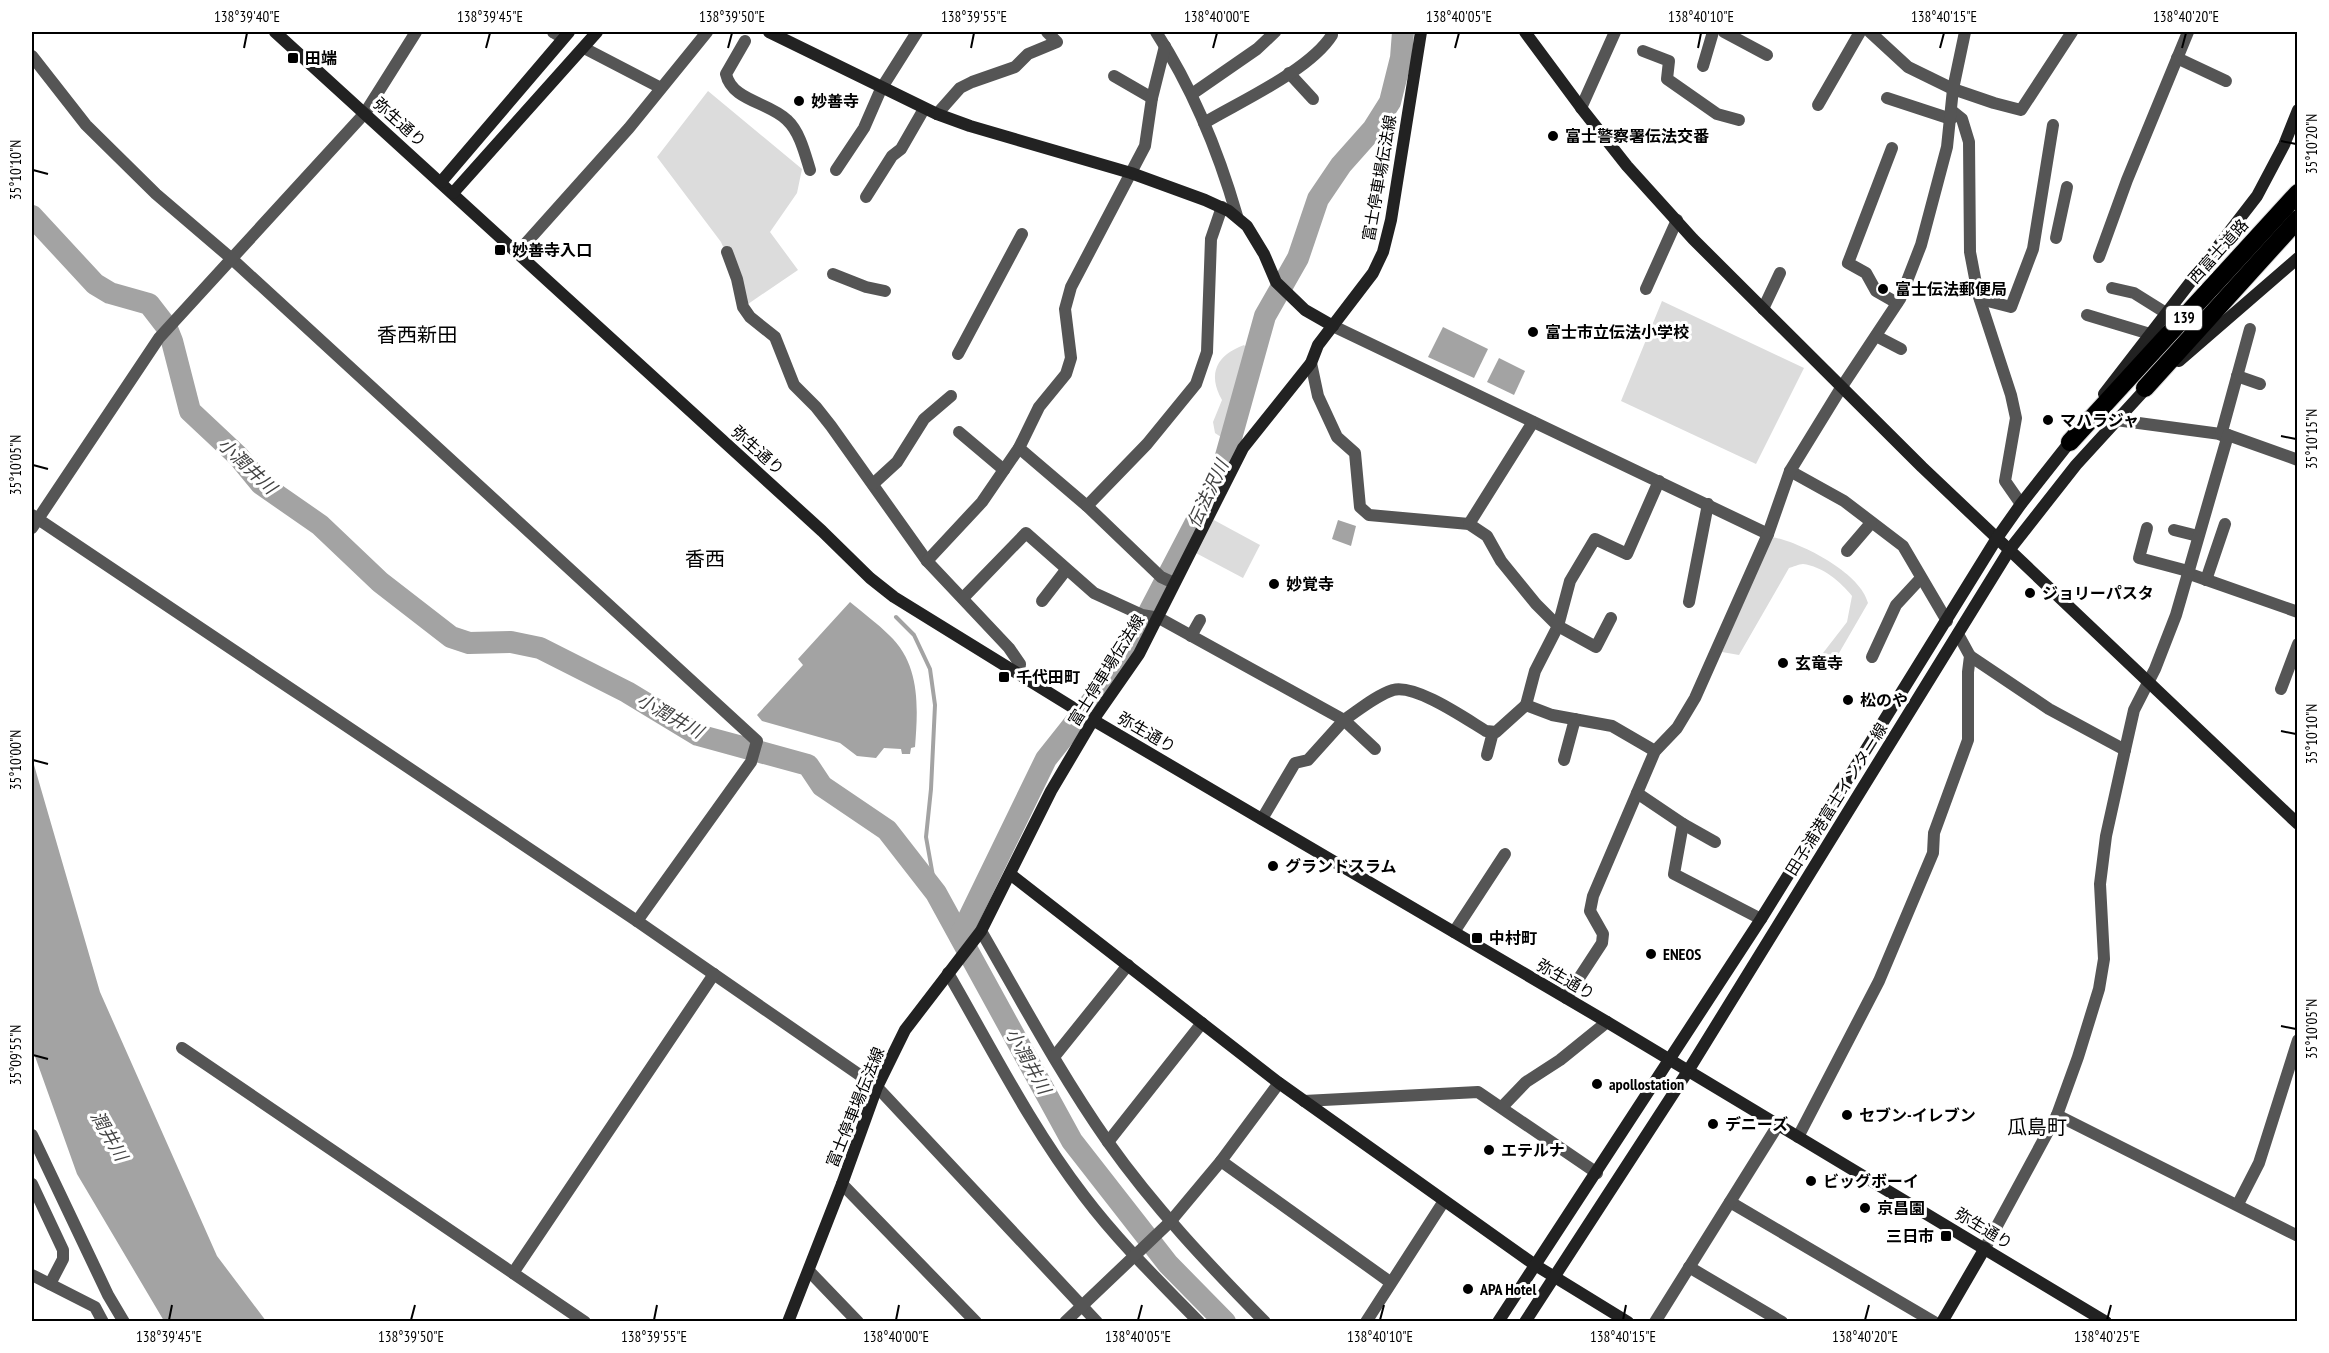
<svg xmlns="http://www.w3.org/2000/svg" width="2329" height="1353" font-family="'PT Sans Narrow','Noto Sans JP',sans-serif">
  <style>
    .green { fill: #dcdcdc }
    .water { fill: #a3a3a3 }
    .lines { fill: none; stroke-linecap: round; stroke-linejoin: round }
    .stream { stroke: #a3a3a3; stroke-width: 4 }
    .river { stroke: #a3a3a3; stroke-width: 22 }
    .highway-casing { stroke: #dbdbdb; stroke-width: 20 }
    .street { stroke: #555; stroke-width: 12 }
    .secondary { stroke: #222; stroke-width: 12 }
    .highway { stroke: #000; stroke-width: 18 }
    .ticks { fill: none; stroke: #000; stroke-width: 2 }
    .poi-dot { fill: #000; stroke: #fff; stroke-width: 2 }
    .labels { text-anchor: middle; stroke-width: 6; stroke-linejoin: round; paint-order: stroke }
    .shield { fill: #fff; stroke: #4c4c4c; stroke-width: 1.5 }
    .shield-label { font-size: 15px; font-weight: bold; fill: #000 }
    .poi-label { font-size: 16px; font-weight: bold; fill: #000; stroke: #fff; text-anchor: start }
    .street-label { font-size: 16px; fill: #000; stroke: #fff }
    .water-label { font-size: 18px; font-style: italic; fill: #444; stroke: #fff }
    .quarter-label { font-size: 20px; fill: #000; stroke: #fff }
    .neatline { fill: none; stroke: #000; stroke-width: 2 }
    .ticks-label { font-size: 15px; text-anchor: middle; fill: #000 }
  </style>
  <rect width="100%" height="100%" fill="#fff"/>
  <g class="green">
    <polygon points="708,91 802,169 797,193 770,232 798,270 748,304 721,242 657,157"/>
    <polygon points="1662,301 1804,368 1756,464 1621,401"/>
    <path d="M1244 345 1257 360 1248 413 1230 443 1215 433 1213 422 1222 400C1207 373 1217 355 1244 345Z"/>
    <polygon points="1212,519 1260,545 1243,578 1194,552"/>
    <path d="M1772 537C1800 542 1861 573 1868 603L1835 660 1823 653 1847 622 1852 596C1841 582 1822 566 1803 564 1799 564 1793 567 1789 568L1739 655 1722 652Z"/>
  </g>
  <g class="water">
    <polygon points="1443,327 1488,349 1474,378 1428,357"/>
    <polygon points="1499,358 1525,371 1514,395 1487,382"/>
    <polygon points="1338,520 1356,526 1351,546 1332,539"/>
    <path d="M850 602C863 613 877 623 889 635 921 665 918 708 915 747L911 748 910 754H902L901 749 884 748 876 758 857 756 840 743 762 721 757 715 803 665 798 659Z"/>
    <polygon points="32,758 100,992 217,1256 266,1321 164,1321 77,1174 32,1048"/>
  </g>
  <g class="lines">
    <polyline class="stream" points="896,617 914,635 930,669 935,705 931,789 926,837 936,893"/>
    <g class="river">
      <polyline points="32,216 95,284 110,293 149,304 166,326 172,341 190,411 238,456 261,484 320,525 380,582 451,637 469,643 511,642 540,648 627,692 698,735 808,765 822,786 887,830 936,893 1072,1141 1168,1264 1225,1322"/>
      <polyline points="960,936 1046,759 1123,662 1221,474 1265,316 1298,258 1318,199 1341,165 1373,129 1390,102 1401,58 1403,32"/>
    </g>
    <defs>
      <g id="highway">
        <polyline points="2145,388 2298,219"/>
        <polyline points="2070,442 2298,193"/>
      </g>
    </defs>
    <use href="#highway" class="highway-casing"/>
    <g class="street">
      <polyline points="553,32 563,38"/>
      <path d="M1156 32C1193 89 1218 150 1237 216"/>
      <polyline points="1724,32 1767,55"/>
      <polyline points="1870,32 1908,67 1953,89 1994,103 2021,110 2072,32"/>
      <path d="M745 41 726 74C732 101 769 102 787 120 800 132 805 154 810 170"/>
      <polyline points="584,48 661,88"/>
      <polyline points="1643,51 1669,61 1667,79 1717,114 1739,120"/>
      <polyline points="32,56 86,125 156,194 232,259 757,741 751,762 637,921"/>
      <polyline points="2177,58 2226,81"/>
      <polyline points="1703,66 1713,32"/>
      <polyline points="1289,73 1313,99"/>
      <polyline points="1114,76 1152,98"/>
      <polyline points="1192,94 1257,49 1275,32"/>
      <polyline points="1887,98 1951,119"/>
      <polyline points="1818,105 1860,32"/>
      <polyline points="1581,108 1615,32"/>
      <polyline points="1952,111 1962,119 1969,142 1970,252 1978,294 2011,395 2016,418 2005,481 2021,504"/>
      <polyline points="937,114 960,88 972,82 1015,67 1028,54 1057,42 1047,32"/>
      <path d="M1204 123C1241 101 1310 70 1332 35"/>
      <polyline points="1892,148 1848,263 1866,273 1876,291 1897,303"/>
      <polyline points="836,170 864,128 881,89 917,32"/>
      <polyline points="866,197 892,156 901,149 924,109"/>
      <polyline points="2056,238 2067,187"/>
      <polyline points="518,252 629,128 707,32"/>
      <polyline points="727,252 737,279 743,307 750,317 775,337 794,385 816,407 831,426 927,561 1009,648 1020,664 1019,672"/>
      <polyline points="2099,257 2127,180 2188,32"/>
      <polyline points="833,274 866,287 885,291"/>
      <polyline points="2112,288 2134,293 2166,313"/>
      <polyline points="1646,289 1677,220"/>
      <polyline points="1980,299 2011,307 2033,249 2053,125"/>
      <polyline points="1763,309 1780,273"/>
      <polyline points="2087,315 2150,334"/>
      <polyline points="1333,326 1768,534"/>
      <polyline points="1876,336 1901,349"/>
      <polyline points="958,354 1022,234"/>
      <polyline points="1311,363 1318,396 1337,437 1355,453 1360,507 1369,515 1469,524 1487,536 1501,561 1536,604 1558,626 1535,671 1526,705 1552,715 1612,726 1655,751"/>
      <polyline points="2237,376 2260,384"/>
      <polyline points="2116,420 2228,435 2298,460"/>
      <polyline points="959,432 1004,470"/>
      <polyline points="2221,435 2250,329"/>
      <polyline points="1019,448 1087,506 1161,577 1174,583"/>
      <polyline points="1790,471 1844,501 1903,546 1947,621"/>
      <polyline points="873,484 897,462 924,419 951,396"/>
      <polyline points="1087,506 1147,444 1196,384 1207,352 1211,239 1222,207"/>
      <polyline points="32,515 637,921 877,1087 1097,1322"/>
      <polyline points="1469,524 1533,422"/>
      <polyline points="32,528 159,338 365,113 416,32"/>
      <polyline points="2147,528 2139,558 2188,571"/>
      <polyline points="2174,530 2198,536"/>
      <polyline points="1847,551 1871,523"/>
      <polyline points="927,561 982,502 1019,448 1039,407 1066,374 1071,358 1065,309 1071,287 1145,146 1152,98 1165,46"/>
      <polyline points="2187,573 2298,612"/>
      <polyline points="2206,580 2225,524"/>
      <path d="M963 598 1026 533 1094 593 1142 615 1159 618 1344 720C1359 710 1375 696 1393 690 1416 684 1466 719 1486 731L1496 732 1526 705"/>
      <polyline points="1042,601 1066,570"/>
      <polyline points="1689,602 1708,504"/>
      <polyline points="1611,618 1596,647 1558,626 1570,581 1595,539 1627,554 1659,481"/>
      <polyline points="1191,636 1200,620"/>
      <polyline points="1970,656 2049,709 2125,750"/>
      <polyline points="1872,657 1896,605 1921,578"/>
      <polyline points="2281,689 2298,644"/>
      <polyline points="1487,755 1493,732"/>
      <polyline points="1564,760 1575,719"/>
      <polyline points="1637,793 1683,824 1674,874 1761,919"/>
      <polyline points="1262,819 1295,763 1308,760 1344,720 1375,749"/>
      <polyline points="1683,824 1715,842"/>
      <path d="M981 931C1022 1002 1061 1075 1108 1142 1154 1207 1209 1265 1265 1322"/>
      <polyline points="1454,932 1505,854"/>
      <path d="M948 973C992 1049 1031 1127 1084 1196 1118 1241 1159 1281 1199 1322"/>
      <polyline points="1566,998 1602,943 1603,934 1590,911 1593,896 1655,751 1677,728 1695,698 1768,534 1790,471 1841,388 1900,299 1921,245 1947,147 1953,89 1965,32"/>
      <polyline points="182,1048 585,1322"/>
      <polyline points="1054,1057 1128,965"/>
      <polyline points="1304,1101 1478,1092 1597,1173"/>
      <polyline points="1502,1107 1526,1082 1560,1060 1607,1022"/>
      <polyline points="2057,1115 2298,1236"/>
      <polyline points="32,1135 108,1295 124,1322"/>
      <polyline points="1798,1137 1879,981 1933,853 1934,833 1968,740 1968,672 1970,656 1958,634"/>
      <polyline points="1108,1142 1202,1023"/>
      <polyline points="1221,1161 1390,1282"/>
      <polyline points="32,1184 63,1250 63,1259 50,1284"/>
      <polyline points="842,1184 976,1322"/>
      <polyline points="1730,1202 1934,1322"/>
      <polyline points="2238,1204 2259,1163 2298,1040"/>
      <polyline points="1985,1248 2057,1115 2078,1057 2099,989 2104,959 2100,884 2106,836 2125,750 2134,710 2155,669 2176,615 2228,435"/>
      <polyline points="1689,1267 1782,1322"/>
      <polyline points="809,1271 858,1322"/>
      <polyline points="513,1273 714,974"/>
      <polyline points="32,1275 95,1307 103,1322"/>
      <polyline points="1065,1322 1170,1222 1221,1161 1279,1083"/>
      <polyline points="1366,1322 1444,1201"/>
      <polyline points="1655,1322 1778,1125"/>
    </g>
    <g class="secondary">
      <polyline points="275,32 822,531 870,578 894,597 1093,720 1607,1022 2106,1322"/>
      <polyline points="769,32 937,114 970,126 1131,173 1205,200 1229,211 1247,226 1264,254 1276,282 1305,310 1333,326"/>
      <polyline points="1525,32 1582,109 1627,166 1693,239 1922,467 2298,824"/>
      <polyline points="441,182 569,32"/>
      <polyline points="453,193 597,32"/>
      <polyline points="2179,361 2298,258"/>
      <polyline points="2104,394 2257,196 2284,145 2298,110"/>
      <polyline points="1010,874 1279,1083 1535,1265 1628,1322"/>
      <polyline points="788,1322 842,1184 877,1087 905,1030 981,931 1051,791 1093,720 1139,654 1243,448 1311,363 1318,345 1373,273 1383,252 1391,220 1421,32"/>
      <polyline points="1498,1322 1761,919 1997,538 2021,504 2073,438"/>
      <polyline points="1525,1322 1688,1071 2010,549 2076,465 2151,383"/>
      <polyline points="1942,1322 1985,1248"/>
    </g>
    <use href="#highway" class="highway"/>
  </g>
  <path class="ticks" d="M244 48 247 33M486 48 490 33M728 48 732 33M971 48 974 33M1213 48 1217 33M1455 48 1459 33M1698 48 1701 33M1940 48 1944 33M2182 48 2186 33M2281 141 2296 144M33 170 48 174M2281 436 2296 439M33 465 48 469M2281 731 2296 734M33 760 48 764M2281 1026 2296 1029M33 1055 48 1059M169 1320 172 1305M411 1320 415 1305M654 1320 657 1305M896 1320 899 1305M1138 1320 1142 1305M1380 1320 1384 1305M1623 1320 1626 1305M1865 1320 1869 1305M2107 1320 2111 1305"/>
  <g class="poi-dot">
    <rect x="287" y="52" width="12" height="12" rx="3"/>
    <circle cx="799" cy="101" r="6"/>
    <circle cx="1553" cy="136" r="6"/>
    <rect x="494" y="244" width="12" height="12" rx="3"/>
    <circle cx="1883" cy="289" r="6"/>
    <circle cx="1533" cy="332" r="6"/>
    <circle cx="2048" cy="420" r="6"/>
    <circle cx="1274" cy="584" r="6"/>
    <circle cx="2030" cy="593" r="6"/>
    <circle cx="1783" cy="663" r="6"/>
    <rect x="998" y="671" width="12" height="12" rx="3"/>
    <circle cx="1848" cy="700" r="6"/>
    <circle cx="1273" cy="866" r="6"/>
    <rect x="1471" y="932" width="12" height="12" rx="3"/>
    <circle cx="1651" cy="954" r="6"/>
    <circle cx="1597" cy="1084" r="6"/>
    <circle cx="1847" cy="1115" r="6"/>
    <circle cx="1713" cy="1124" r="6"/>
    <circle cx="1489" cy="1150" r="6"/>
    <circle cx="1811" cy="1181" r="6"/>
    <circle cx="1865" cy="1208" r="6"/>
    <rect x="1940" y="1230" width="12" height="12" rx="3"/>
    <circle cx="1468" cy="1289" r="6"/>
  </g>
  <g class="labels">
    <rect class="shield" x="2166" y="306" width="36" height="24" rx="4.5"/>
    <g class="shield-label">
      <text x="2184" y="323">139</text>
    </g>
    <g class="poi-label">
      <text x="305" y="64">田端</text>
      <text x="811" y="107">妙善寺</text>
      <text x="1565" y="142">富士警察署伝法交番</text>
      <text x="512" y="256">妙善寺入口</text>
      <text x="1895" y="295">富士伝法郵便局</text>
      <text x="1545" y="338">富士市立伝法小学校</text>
      <text x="2060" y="426">マハラジャ</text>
      <text x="1286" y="590">妙覚寺</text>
      <text x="2042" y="599">ジョリーパスタ</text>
      <text x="1795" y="669">玄竜寺</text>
      <text x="1016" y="683">千代田町</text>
      <text x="1860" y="706">松のや</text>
      <text x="1285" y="872">グランドスラム</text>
      <text x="1489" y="944">中村町</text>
      <text x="1663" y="960">ENEOS</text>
      <text x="1609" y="1090">apollostation</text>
      <text x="1859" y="1121">セブン-イレブン</text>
      <text x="1725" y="1130">デニーズ</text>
      <text x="1501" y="1156">エテルナ</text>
      <text x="1823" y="1187">ビッグボーイ</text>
      <text x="1877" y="1214">京昌園</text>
      <text x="1934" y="1242" text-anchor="end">三日市</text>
      <text x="1480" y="1295">APA Hotel</text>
    </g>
    <g class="street-label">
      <text transform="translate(400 122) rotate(42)" y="6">弥生通り</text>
      <text transform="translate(1379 178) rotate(-80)" y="6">富士停車場伝法線</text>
      <text transform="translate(2218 251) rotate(-48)" y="6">西富士道路</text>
      <text transform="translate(758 450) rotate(42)" y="6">弥生通り</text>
      <text transform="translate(1106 670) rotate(-58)" y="6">富士停車場伝法線</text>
      <text transform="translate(1147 732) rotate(30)" y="6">弥生通り</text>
      <text transform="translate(1836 799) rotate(-58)" y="6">田子浦港富士インター線</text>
      <text transform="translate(1566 979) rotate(30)" y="6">弥生通り</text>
      <text transform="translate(855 1107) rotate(-68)" y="6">富士停車場伝法線</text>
      <text transform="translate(1984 1228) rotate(31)" y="6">弥生通り</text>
    </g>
    <g class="water-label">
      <text transform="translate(247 466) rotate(43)" y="6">小潤井川</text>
      <text transform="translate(1208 494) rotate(-65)" y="6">伝法沢川</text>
      <text transform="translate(670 716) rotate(29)" y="6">小潤井川</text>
      <text transform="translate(1028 1061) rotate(61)" y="6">小潤井川</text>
      <text transform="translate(109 1136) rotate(60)" y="6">潤井川</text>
    </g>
    <g class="quarter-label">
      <text x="417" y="342">香西新田</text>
      <text x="705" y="566">香西</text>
      <text x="2037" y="1134">瓜島町</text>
    </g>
  </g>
  <rect width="2329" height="1353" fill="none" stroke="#ffffff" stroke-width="66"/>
  <rect x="33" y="33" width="2263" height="1287" class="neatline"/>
  <g class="ticks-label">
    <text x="247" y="22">138°39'40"E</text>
    <text x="490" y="22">138°39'45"E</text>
    <text x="732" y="22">138°39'50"E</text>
    <text x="974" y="22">138°39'55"E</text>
    <text x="1217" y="22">138°40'00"E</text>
    <text x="1459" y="22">138°40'05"E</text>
    <text x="1701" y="22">138°40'10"E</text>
    <text x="1944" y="22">138°40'15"E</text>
    <text x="2186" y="22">138°40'20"E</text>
    <text transform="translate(2312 144) rotate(-90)" y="5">35°10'20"N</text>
    <text transform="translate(16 170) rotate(-90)" y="5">35°10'10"N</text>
    <text transform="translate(2312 439) rotate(-90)" y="5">35°10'15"N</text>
    <text transform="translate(16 465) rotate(-90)" y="5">35°10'05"N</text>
    <text transform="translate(2312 734) rotate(-90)" y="5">35°10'10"N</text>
    <text transform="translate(16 760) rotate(-90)" y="5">35°10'00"N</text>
    <text transform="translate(2312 1029) rotate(-90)" y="5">35°10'05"N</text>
    <text transform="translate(16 1055) rotate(-90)" y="5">35°09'55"N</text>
    <text x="169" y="1342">138°39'45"E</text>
    <text x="411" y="1342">138°39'50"E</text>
    <text x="654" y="1342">138°39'55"E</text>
    <text x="896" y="1342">138°40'00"E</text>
    <text x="1138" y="1342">138°40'05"E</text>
    <text x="1380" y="1342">138°40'10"E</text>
    <text x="1623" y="1342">138°40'15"E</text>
    <text x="1865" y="1342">138°40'20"E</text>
    <text x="2107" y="1342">138°40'25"E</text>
  </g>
</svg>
